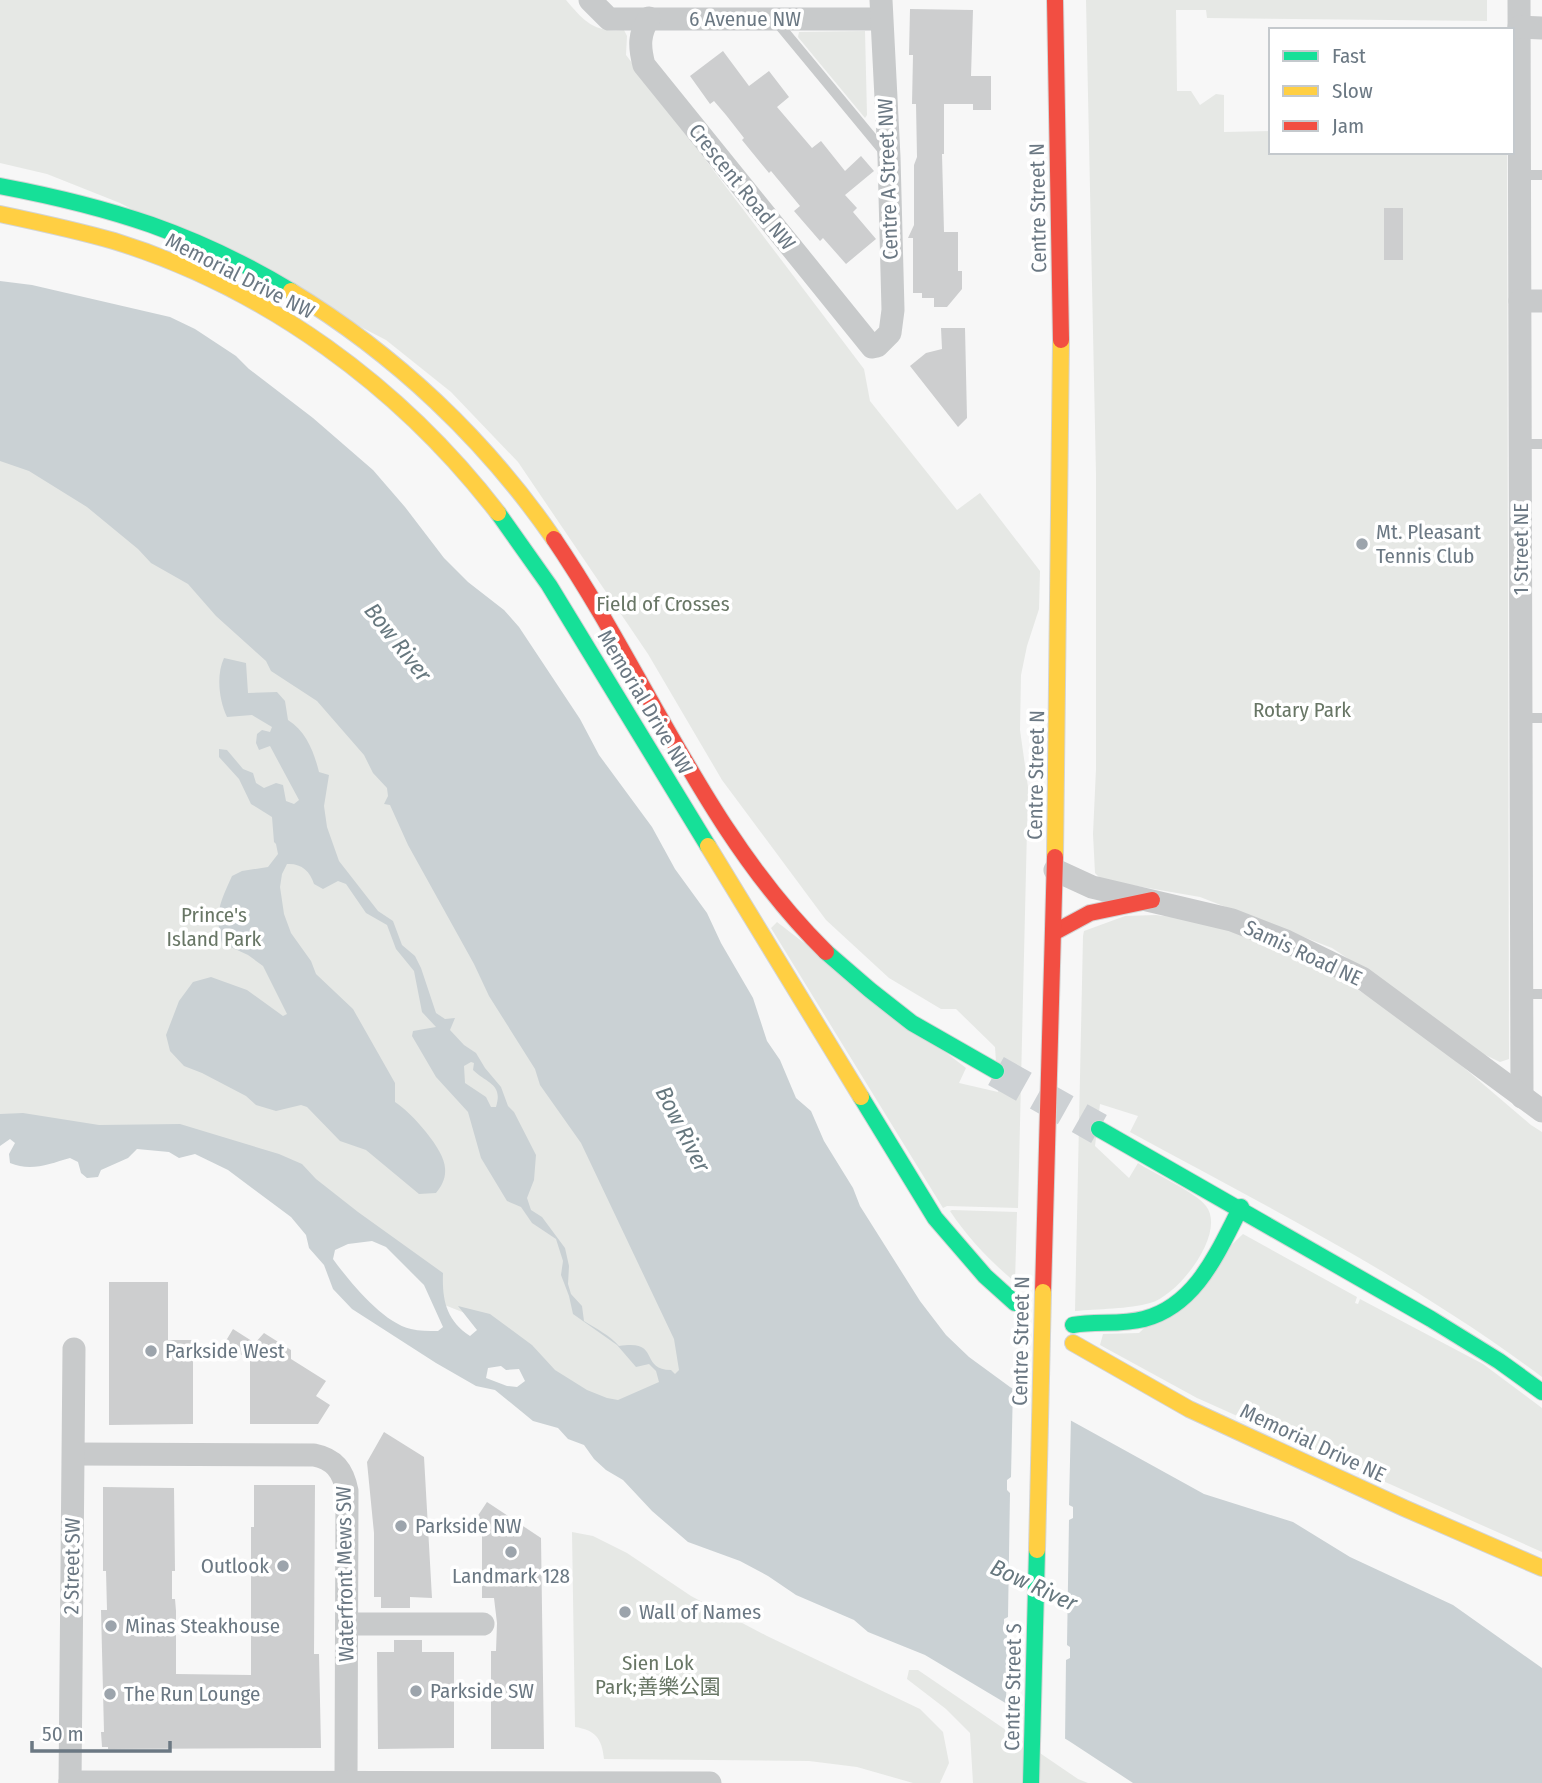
<svg xmlns="http://www.w3.org/2000/svg" width="1542" height="1783" font-family="'Fira Sans Condensed','Noto Sans SC',sans-serif">
  <style>
    .green { fill: #e6e8e5 }
    .water { fill: #cad1d4; fill-rule: evenodd }
    .pier { fill: #f7f7f7 }
    .building { fill: #cdcecf }
    .lines { fill: none; stroke-linecap: round; stroke-linejoin: round }
    .secondary-tunnel { stroke: #cdd1d4; stroke-width: 32; stroke-dasharray: 32 16; stroke-linecap: butt }
    .fast-casing { stroke: #d3d4d4; stroke-width: 18 }
    .slow-casing { stroke: #d3d4d4; stroke-width: 18 }
    .jam-casing { stroke: #d3d4d4; stroke-width: 18 }
    .lane { stroke: #c8cacb; stroke-width: 10 }
    .street { stroke: #c8cacb; stroke-width: 23 }
    .fast { stroke: #16e098; stroke-width: 16 }
    .slow { stroke: #ffcf43; stroke-width: 16 }
    .jam { stroke: #f24e42; stroke-width: 16 }
    .slow-bridge-casing { stroke: #d3d4d4; stroke-width: 18; stroke-linecap: butt }
    .slow-bridge { stroke: #ffcf43; stroke-width: 16 }
    .poi-dot { fill: #9ca4ac; stroke: #fff; stroke-width: 2.5 }
    .labels { text-anchor: middle; stroke-width: 7; stroke-linejoin: round; paint-order: stroke }
    .street-label { font-size: 21px; fill: #6b7883; stroke: #fff }
    .poi-label { font-size: 21px; fill: #6b7883; stroke: #fff; text-anchor: start }
    .park-label { font-size: 21px; fill: #687665; stroke: #fff }
    .water-label { font-size: 23px; font-style: italic; fill: #67787f; stroke: #fff }
  </style>
  <rect width="100%" height="100%" fill="#f7f7f7"/>
  <g class="green">
    <path d="M0 0H566C584 21 594 33 624 30L627 36 626 55 864 369 870 401 957 510 980 493 1040 571 1039 609 1027 646 1021 675 1020 730 1028 787 1018 1208 947 1206 943 1208 771 928 777 922 966 1068 959 1083 998 1092 995 1047 956 1009H941L889 978 826 920 722 780 648 654 518 462 451 392 386 340 120 203 47 174 0 163Z"/>
    <polygon points="1086,0 1487,0 1487,21 1207,18 1206,10 1176,10 1177,91 1191,91 1200,105 1216,94 1224,95 1224,132 1271,131 1271,152 1507,152 1509,1059 1500,1062 1477,1051 1385,983 1332,948 1200,897 1102,880 1095,873 1093,834 1096,769 1096,474"/>
    <polygon points="865,31 867,115 865,118 798,37 799,32"/>
    <polygon points="0,456 33,467 165,555 321,697 393,787 586,1141 682,1338 687,1374 618,1405 587,1396 500,1327 437,1302 412,1261 224,1142 0,1127"/>
    <path d="M1156 915C1170 917 1185 917 1199 921 1275 939 1349 980 1412 1026 1453 1057 1492 1092 1531 1125L1542 1132V1377C1414 1281 1270 1208 1130 1132L1138 1116 1100 1104 1095 1146 1129 1178 1138 1163C1153 1173 1197 1193 1206 1206 1227 1233 1178 1296 1150 1303 1130 1309 1097 1309 1075 1311L1083 936 1084 931 1125 916Z"/>
    <path d="M952 1210 1017 1212 1015 1282C990 1261 968 1238 950 1211Z"/>
    <polygon points="1243,1234 1357,1297 1355,1303 1358,1304 1360,1299 1483,1364 1542,1408 1542,1552 1197,1398 1100,1345 1103,1334 1139,1333"/>
    <path d="M572 1532 593 1536 627 1553 691 1596 767 1636 920 1709 943 1732 949 1763 940 1783H913L857 1767 809 1761 604 1759C602 1738 595 1730 575 1727Z"/>
    <polygon points="909,1670 918,1670 1078,1779 1088,1783 973,1783 970,1733 946,1709 907,1679"/>
  </g>
  <path class="water" d="M0 281 32 285 170 317 195 329 236 356 249 369 313 418 373 470 405 507 444 558 468 582 504 610 519 627 580 719 599 755 652 827 675 869 707 913 721 943 753 998 767 1041 780 1060 796 1098 811 1111 824 1141 853 1188 860 1206 920 1301 946 1335 969 1357 1010 1387 1204 1494 1293 1522 1350 1557 1453 1605 1542 1668V1783H1133L1069 1741 925 1655 868 1632 854 1620 796 1595 768 1576 740 1561 688 1542 652 1511 623 1480 606 1470 594 1459 584 1445 568 1439 558 1428 533 1421 495 1390 476 1386 436 1363 352 1309 333 1289 324 1265 309 1248 306 1235 291 1217 228 1170 195 1154 179 1158 169 1152 137 1149 128 1158 101 1170 98 1177 87 1178 81 1173 78 1162 70 1158C49 1164 31 1172 10 1163L9 1154 15 1143 10 1139 0 1146V1114L23 1113 99 1125 180 1124 279 1154 302 1164 316 1179 358 1212 443 1273C442 1300 446 1320 470 1336L477 1330 458 1306 490 1314 532 1345 555 1370 587 1390 607 1398 618 1400 659 1382 656 1371 649 1364 636 1367 617 1345 573 1314 569 1296 561 1275 563 1261 556 1239 532 1223 521 1207 507 1201 481 1158 468 1112 436 1077 412 1036 413 1031 436 1027 422 1012 414 971 396 949 387 925 366 913 346 884 338 881 323 889 314 884C310 871 301 863 287 864L282 874 280 887 284 914 291 933 311 961 316 974 353 1009 395 1083V1102C411 1112 445 1150 445 1168 446 1178 442 1186 436 1193L419 1194 366 1150 340 1141 307 1107 301 1105 276 1111 256 1105 246 1096 202 1073 184 1066 170 1051 166 1035 179 1001 193 982 211 977 247 990 283 1016 287 1014 263 966 248 955 222 943C214 913 220 903 232 876L242 871 268 867 278 854 276 844 274 842 272 817 251 804 239 779 219 757V749L227 750 243 769 253 773 256 783 264 788 276 783 283 785 286 801 294 804 299 800 270 746 259 750 256 743 257 734 262 730 270 732 272 727 252 715 227 717C219 700 216 675 224 658L246 663 248 693 277 692 285 701 288 720C306 731 314 752 319 772L329 775 324 806 327 827 339 861 378 911 393 921 402 945 415 956 421 968 436 1013 445 1019 455 1018 450 1030 464 1045 476 1053 485 1068 501 1087 508 1106 514 1112 536 1155 534 1180 527 1198 531 1210 542 1217 565 1248 569 1266 568 1284 571 1294 582 1306 584 1321C597 1329 609 1335 619 1346 662 1339 638 1369 671 1370L675 1374 679 1370 674 1339 581 1143 540 1085 535 1069 489 996 474 964 408 845 390 805 384 804 388 796 387 788 373 773 364 755 317 701 271 671 266 661 216 616 188 584 151 563 138 549 87 507 29 471 0 461ZM471 1062 474 1063 473 1070C488 1084 503 1084 496 1107H491L486 1097 465 1083 464 1066ZM372 1241 386 1247 424 1285 443 1327 438 1331C429 1331 419 1331 411 1329 383 1323 349 1281 333 1259L335 1250 348 1244ZM501 1366 506 1370 519 1369 525 1381 517 1387 507 1386 486 1378 488 1368Z"/>
  <polygon class="pier" points="1013,1385 1071,1417 1069,1505 1073,1507 1073,1518 1069,1520 1067,1645 1070,1647 1070,1658 1066,1660 1065,1742 1006,1707 1007,1633 1004,1630 1004,1619 1008,1617 1010,1493 1007,1490 1007,1480 1011,1477"/>
  <g class="building">
    <polygon points="910,9 973,10 971,76 991,76 991,110 973,110 973,104 944,104 944,154 942,154 944,232 958,232 958,271 962,271 962,289 947,307 934,307 934,298 922,298 922,293 913,293 913,238 908,238 914,225 914,165 917,157 916,104 912,104 913,55 909,55"/>
    <polygon points="723,51 749,86 769,71 789,97 777,107 812,148 821,141 845,171 861,156 874,171 845,195 857,208 853,212 876,239 846,264 823,238 820,241 794,211 800,206 771,171 769,173 742,140 744,138 726,115 714,101 710,104 690,76"/>
    <rect x="1384" y="208" width="19" height="52"/>
    <polygon points="941,328 965,328 967,418 958,427 910,366 926,353 942,349"/>
    <polygon points="109,1282 168,1282 168,1340 193,1340 193,1424 109,1425"/>
    <polygon points="233,1329 255,1343 264,1333 291,1350 291,1359 326,1381 316,1396 330,1405 318,1424 250,1424 250,1360 224,1344"/>
    <polygon points="384,1432 424,1457 432,1598 410,1597 410,1608 381,1608 381,1597 374,1597 374,1533 367,1462"/>
    <polygon points="254,1485 315,1485 314,1654 319,1654 321,1748 108,1749 108,1747 102,1747 101,1732 104,1732 101,1610 107,1610 106,1571 103,1571 103,1487 174,1488 175,1571 172,1571 172,1599 175,1599 176,1611 176,1674 251,1675 251,1527 254,1527"/>
    <polygon points="487,1502 541,1538 544,1749 491,1749 491,1651 496,1651 497,1623 494,1598 482,1598 482,1530 477,1530 477,1517"/>
    <polygon points="394,1640 422,1640 422,1652 454,1652 454,1748 378,1749 377,1652 394,1652"/>
  </g>
  <g class="lines">
    <polyline class="secondary-tunnel" points="996,1071 1099,1129"/>
    <defs>
      <g id="fast">
        <path d="M0 186C111 207 194 233 291 291"/>
        <polyline points="498,513 549,585 708,846"/>
        <polyline points="826,952 870,990 912,1023 996,1071"/>
        <polyline points="861,1097 935,1218 985,1276 1015,1303"/>
        <polyline points="1099,1129 1431,1319 1499,1361 1542,1392"/>
        <path d="M1073 1325C1096 1321 1121 1325 1144 1319 1197 1305 1218 1251 1241 1207"/>
        <polyline points="1031,1783 1037,1550"/>
      </g>
      <g id="slow">
        <path d="M0 214C38 222 76 230 114 241 266 288 401 387 498 513"/>
        <path d="M291 291C395 354 485 439 554 539"/>
        <polyline points="708,846 861,1097"/>
        <polyline points="1055,857 1061,340"/>
        <polyline points="1073,1343 1189,1409 1404,1508 1542,1568"/>
      </g>
      <g id="jam">
        <polyline points="1055,0 1061,340"/>
        <path d="M554 539C647 676 706 834 826 952"/>
        <polyline points="1053,933 1090,913 1152,900"/>
        <polyline points="1043,1292 1055,857"/>
      </g>
    </defs>
    <use href="#fast" class="fast-casing"/>
    <use href="#slow" class="slow-casing"/>
    <use href="#jam" class="jam-casing"/>
    <g class="lane">
      <polyline points="775,20 885,153"/>
      <polyline points="1520,175 1542,175"/>
      <polyline points="1521,444 1542,444"/>
      <polyline points="1522,718 1542,718"/>
      <polyline points="1522,994 1542,994"/>
    </g>
    <g class="street">
      <polyline points="590,0 609,19 881,19"/>
      <polyline points="1519,0 1522,1097"/>
      <path d="M649 18C639 34 639 46 644 65L872 347 877 346 890 333 893 310 889 157 881 0"/>
      <polyline points="1519,27 1542,28"/>
      <polyline points="1520,301 1542,301"/>
      <polyline points="1055,870 1092,887 1232,920 1286,941 1362,978 1542,1111"/>
      <path d="M74 1454 314 1455C334 1459 343 1470 347 1491L346 1782"/>
      <polyline points="347,1624 483,1624"/>
      <polyline points="70,1782 710,1783"/>
      <polyline points="70,1783 74,1349"/>
    </g>
    <use href="#fast" class="fast"/>
    <use href="#slow" class="slow"/>
    <use href="#jam" class="jam"/>
    <defs>
      <polyline id="slow-bridge" points="1037,1550 1043,1292"/>
    </defs>
    <use href="#slow-bridge" class="slow-bridge-casing"/>
    <use href="#slow-bridge" class="slow-bridge"/>
  </g>
  <g class="poi-dot">
    <circle cx="1362" cy="544" r="7"/>
    <circle cx="151" cy="1351" r="7"/>
    <circle cx="401" cy="1526" r="7"/>
    <circle cx="511" cy="1552" r="7"/>
    <circle cx="283" cy="1566" r="7"/>
    <circle cx="625" cy="1612" r="7"/>
    <circle cx="111" cy="1626" r="7"/>
    <circle cx="416" cy="1691" r="7"/>
    <circle cx="110" cy="1694" r="7"/>
  </g>
  <g class="labels">
    <g class="street-label">
      <text x="745" y="26">6 Avenue NW</text>
      <text transform="translate(888 179) rotate(-92)" y="7">Centre A Street NW</text>
      <text transform="translate(742 187) rotate(51)" y="7">Crescent Road NW</text>
      <text transform="translate(1038 208) rotate(-91)" y="7">Centre Street N</text>
      <text transform="translate(240 276) rotate(27)" y="7">Memorial Drive NW</text>
      <text transform="translate(1521 549) rotate(-90)" y="7">1 Street NE</text>
      <text transform="translate(645 702) rotate(59)" y="7">Memorial Drive NW</text>
      <text transform="translate(1036 775) rotate(-89)" y="7">Centre Street N</text>
      <text transform="translate(1303 953) rotate(25)" y="7">Samis Road NE</text>
      <text transform="translate(1021 1341) rotate(-89)" y="7">Centre Street N</text>
      <text transform="translate(1313 1443) rotate(25)" y="7">Memorial Drive NE</text>
      <text transform="translate(72 1566) rotate(-89)" y="7">2 Street SW</text>
      <text transform="translate(345 1574) rotate(-91)" y="7">Waterfront Mews SW</text>
      <text transform="translate(1013 1687) rotate(-89)" y="7">Centre Street S</text>
    </g>
    <g class="poi-label">
      <text x="1376" y="539">Mt. Pleasant<tspan x="1376" dy="24">Tennis Club</tspan></text>
      <text x="165" y="1358">Parkside West</text>
      <text x="415" y="1533">Parkside NW</text>
      <text x="269" y="1573" text-anchor="end">Outlook</text>
      <text x="511" y="1583" text-anchor="middle">Landmark 128</text>
      <text x="639" y="1619">Wall of Names</text>
      <text x="125" y="1633">Minas Steakhouse</text>
      <text x="430" y="1698">Parkside SW</text>
      <text x="124" y="1701">The Run Lounge</text>
    </g>
    <g class="park-label">
      <text x="663" y="611">Field of Crosses</text>
      <text x="1302" y="717">Rotary Park</text>
      <text x="214" y="922">Prince's<tspan x="214" dy="24">Island Park</tspan></text>
      <text x="658" y="1670">Sien Lok<tspan x="658" dy="24">Park;善樂公園</tspan></text>
    </g>
    <g class="water-label">
      <text transform="translate(398 642) rotate(52)" y="8">Bow River</text>
      <text transform="translate(683 1129) rotate(63)" y="8">Bow River</text>
      <text transform="translate(1034 1585) rotate(25)" y="8">Bow River</text>
    </g>
  </g>
  <rect x="1269" y="28" width="245" height="126" fill="#ffffff" stroke="#c4c9cd" stroke-width="2"/>
  <rect x="1283" y="51" width="35" height="10" fill="#16e098" stroke="#c4c9cd" stroke-width="2"/>
  <text x="1332" y="63" font-size="21" fill="#6b7883">Fast</text>
  <rect x="1283" y="86" width="35" height="10" fill="#ffcf43" stroke="#c4c9cd" stroke-width="2"/>
  <text x="1332" y="98" font-size="21" fill="#6b7883">Slow</text>
  <rect x="1283" y="121" width="35" height="10" fill="#f24e42" stroke="#c4c9cd" stroke-width="2"/>
  <text x="1332" y="133" font-size="21" fill="#6b7883">Jam</text>
  <path d="M32 1741v10h138v-10" fill="none" stroke="#6b7883" stroke-width="3.5"/>
  <text x="42" y="1741" font-size="21" fill="#6b7883" stroke="#ffffff" stroke-width="5" paint-order="stroke">50 m</text>
</svg>
